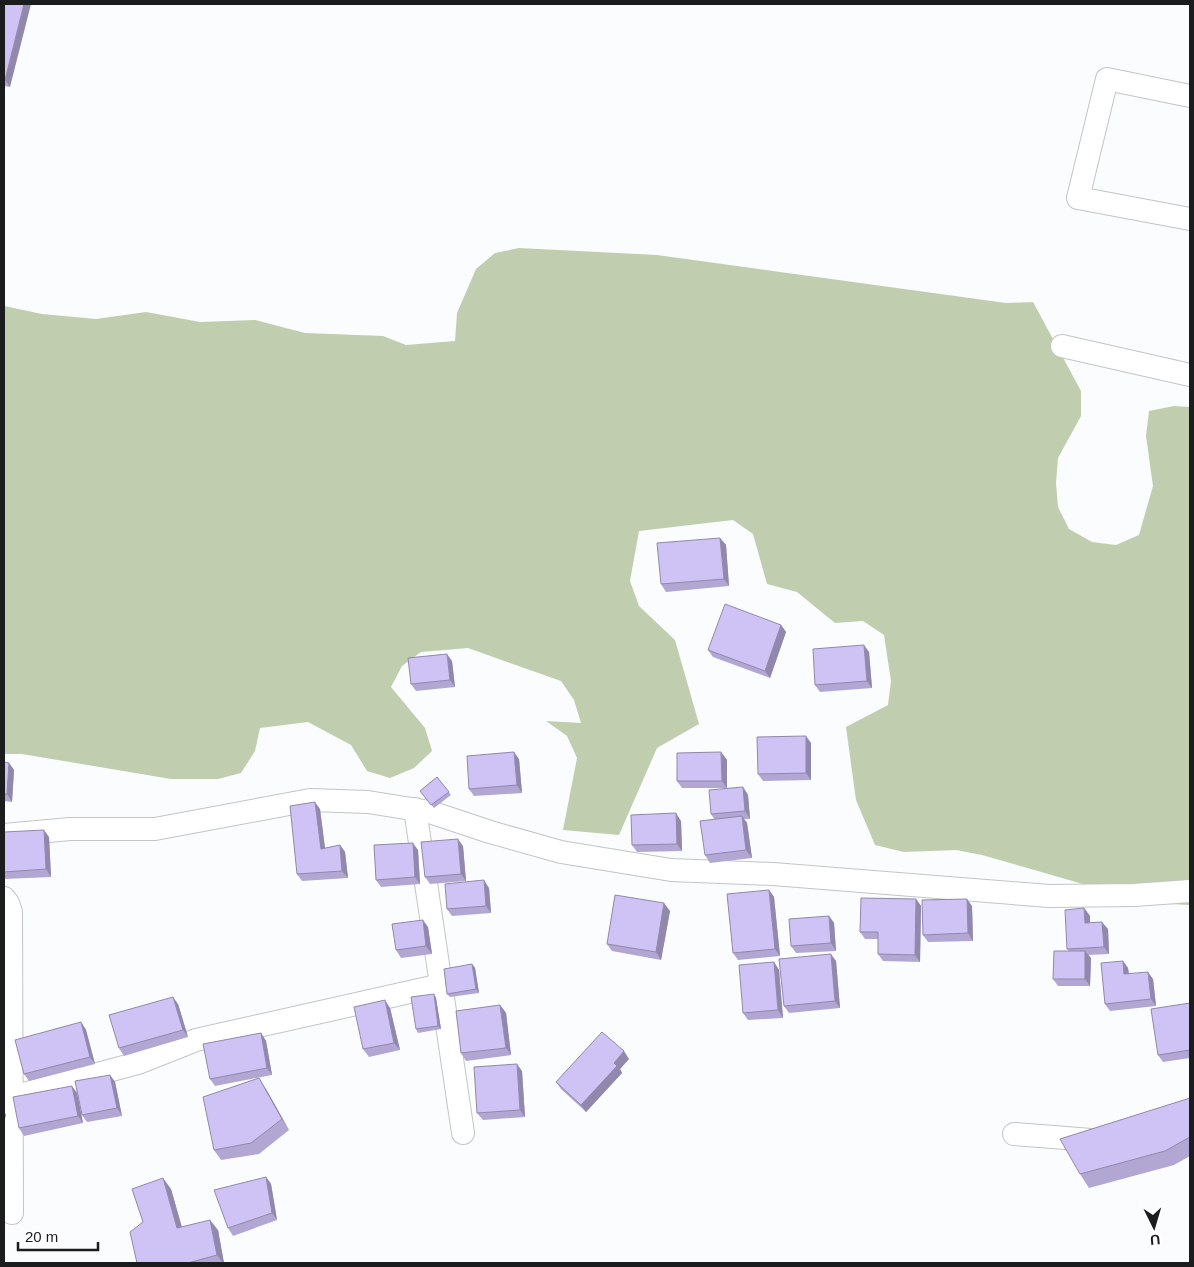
<svg xmlns="http://www.w3.org/2000/svg" width="1194" height="1267" font-family="Arial,sans-serif">
  <style>
    .green { fill: #c0ceaf }
    .lines { fill: none; stroke-linecap: round; stroke-linejoin: round }
    .minor-casing { stroke: #c2c5c6; stroke-width: 24 }
    .minor { stroke: #fff; stroke-width: 22 }
    .wall { fill: #b2a7d3 }
    .shaded-wall { fill: #9188ac }
    .building { fill: #cfc2f5; stroke: #9188ac }
  </style>
  <rect width="100%" height="100%" fill="#fafcfe"/>
  <polygon class="green" points="519,248 657,255 1006,303 1033,302 1081,391 1081,416 1058,458 1056,483 1058,507 1069,529 1092,542 1116,545 1139,535 1153,486 1146,436 1149,411 1174,406 1190,407 1190,905 1149,903 982,855 956,850 904,852 875,845 856,800 846,727 888,705 891,681 884,635 863,621 835,623 797,592 767,584 753,534 733,520 639,531 630,581 639,606 675,640 699,724 657,748 619,835 563,830 577,758 567,736 546,721 581,723 574,700 561,681 468,648 421,652 402,666 391,687 425,728 432,751 414,768 390,778 367,771 351,745 308,722 260,728 255,751 241,773 218,779 171,779 22,754 4,754 4,306 42,314 96,319 146,312 200,322 255,320 305,333 383,336 406,345 455,341 457,313 476,269 495,253"/>
  <g class="lines">
    <defs>
      <g id="minor">
        <polyline points="1190,96 1107,79 1078,198 1190,219"/>
        <polyline points="1062,346 1190,375"/>
        <polyline points="415,809 463,1133"/>
        <polyline points="4,835 70,829 155,829 310,800 368,802 430,812 490,832 561,852 671,870 773,874 1049,896 1134,895 1190,891"/>
        <polyline points="4,898 8,903 11,912 12,1213"/>
        <polyline points="12,1097 138,1063 196,1040 441,985"/>
        <polyline points="1014,1134 1091,1140"/>
      </g>
    </defs>
    <use href="#minor" class="minor-casing"/>
    <use href="#minor" class="minor"/>
  </g>
  <g class="wall">
    <polygon points="4,4 10,87 4,86"/>
    <polygon points="720,538 726,545 729,586 666,592 661,584"/>
    <polygon points="781,625 786,632 770,678 713,657 708,650"/>
    <polygon points="869,652 872,688 820,692 815,685"/>
    <polygon points="452,661 455,687 416,691 411,684"/>
    <polygon points="811,743 811,780 763,781 758,774"/>
    <polygon points="721,752 727,760 727,788 682,788 677,781"/>
    <polygon points="519,759 522,793 474,796 469,789"/>
    <polygon points="4,762 9,763 14,770 12,802 4,801"/>
    <polygon points="437,777 451,795 434,808 420,791"/>
    <polygon points="743,787 748,795 750,819 744,819 747,823 752,858 710,863 705,855 715,820 711,814"/>
    <polygon points="320,809 325,848 340,845 345,852 348,878 302,881 297,874"/>
    <polygon points="681,821 682,851 637,852 632,845"/>
    <polygon points="4,832 49,837 51,877 4,879"/>
    <polygon points="463,846 466,881 430,884 425,877"/>
    <polygon points="418,850 420,884 381,887 376,880"/>
    <polygon points="489,888 491,913 452,916 447,909"/>
    <polygon points="769,890 774,897 780,956 738,960 733,953"/>
    <polygon points="916,899 921,906 920,962 883,961 878,954 878,939 865,939 860,932"/>
    <polygon points="972,906 973,941 928,942 923,935"/>
    <polygon points="1084,908 1090,916 1090,923 1108,929 1109,954 1088,955 1091,958 1090,986 1058,986 1053,979 1069,951 1067,949"/>
    <polygon points="670,911 661,960 612,951 607,944"/>
    <polygon points="829,916 834,923 836,951 796,953 791,946"/>
    <polygon points="428,927 432,954 401,958 396,950"/>
    <polygon points="836,961 840,1008 789,1013 784,1006"/>
    <polygon points="1123,961 1128,968 1129,974 1153,979 1156,1006 1110,1011 1105,1004"/>
    <polygon points="774,962 779,970 783,1018 748,1020 743,1013"/>
    <polygon points="472,964 475,968 479,993 450,997 447,994"/>
    <polygon points="434,994 436,998 441,1029 418,1033 416,1029"/>
    <polygon points="1190,1003 1190,1058 1163,1062 1158,1055"/>
    <polygon points="178,1004 188,1037 124,1056 119,1048"/>
    <polygon points="500,1005 506,1013 511,1055 466,1061 461,1053"/>
    <polygon points="390,1008 400,1050 369,1057 363,1049"/>
    <polygon points="81,1022 86,1030 95,1064 29,1081 24,1074"/>
    <polygon points="261,1033 266,1041 272,1075 215,1086 210,1079"/>
    <polygon points="629,1059 620,1069 622,1073 586,1112 561,1089 556,1082"/>
    <polygon points="522,1071 525,1117 483,1120 477,1113"/>
    <polygon points="110,1075 115,1082 122,1116 87,1122 82,1115"/>
    <polygon points="266,1089 289,1130 259,1154 221,1160 214,1150"/>
    <polygon points="77,1093 83,1123 24,1136 19,1128"/>
    <polygon points="1190,1098 1190,1156 1174,1165 1089,1188 1080,1174"/>
    <polygon points="266,1177 271,1184 277,1220 233,1236 228,1228"/>
    <polygon points="171,1189 182,1227 218,1230 224,1263 137,1263 143,1222"/>
  </g>
  <g class="shaded-wall">
    <polygon points="24,4 31,4 10,87 5,80"/>
    <polygon points="720,538 726,545 729,586 724,579"/>
    <polygon points="781,625 786,632 770,678 765,671"/>
    <polygon points="864,645 869,652 872,688 867,681"/>
    <polygon points="447,654 452,661 455,687 450,680"/>
    <polygon points="806,736 811,743 811,780 806,773"/>
    <polygon points="514,752 519,759 522,793 517,785"/>
    <polygon points="721,752 727,760 727,788 722,781"/>
    <polygon points="9,763 14,770 12,802 7,794"/>
    <polygon points="743,787 748,795 750,819 745,811"/>
    <polygon points="315,802 320,809 326,856 321,849"/>
    <polygon points="676,813 681,821 682,851 677,844"/>
    <polygon points="742,816 747,823 752,858 746,850"/>
    <polygon points="44,830 49,837 51,877 46,869"/>
    <polygon points="458,839 463,846 466,881 461,874"/>
    <polygon points="413,843 418,850 420,884 415,877"/>
    <polygon points="340,845 345,852 348,878 342,871"/>
    <polygon points="484,880 489,888 491,913 486,906"/>
    <polygon points="769,890 774,897 780,956 775,949"/>
    <polygon points="916,899 921,906 920,962 915,955"/>
    <polygon points="967,899 972,906 973,941 968,933"/>
    <polygon points="664,903 670,911 661,960 656,952"/>
    <polygon points="1084,908 1090,916 1090,930 1085,923"/>
    <polygon points="829,916 834,923 836,951 831,943"/>
    <polygon points="423,920 428,927 432,954 426,946"/>
    <polygon points="1102,922 1108,929 1109,954 1104,947"/>
    <polygon points="1085,951 1091,958 1090,986 1085,979"/>
    <polygon points="831,954 836,961 840,1008 835,1001"/>
    <polygon points="1123,961 1128,968 1130,982 1124,974"/>
    <polygon points="774,962 779,970 783,1018 778,1010"/>
    <polygon points="472,964 475,968 479,993 476,989"/>
    <polygon points="1148,972 1153,979 1156,1006 1151,999"/>
    <polygon points="434,994 436,998 441,1029 438,1026"/>
    <polygon points="173,997 178,1004 188,1037 183,1030"/>
    <polygon points="385,1000 390,1008 400,1050 394,1043"/>
    <polygon points="500,1005 506,1013 511,1055 506,1048"/>
    <polygon points="81,1022 86,1030 95,1064 90,1057"/>
    <polygon points="261,1033 266,1041 272,1075 267,1068"/>
    <polygon points="624,1051 629,1059 620,1069 622,1073 586,1112 581,1105 614,1063"/>
    <polygon points="517,1064 522,1071 525,1117 520,1110"/>
    <polygon points="110,1075 115,1082 122,1116 117,1108"/>
    <polygon points="259,1078 266,1089 289,1130 282,1119"/>
    <polygon points="72,1086 77,1093 83,1123 78,1116"/>
    <polygon points="4,1111 6,1115 4,1123"/>
    <polygon points="266,1177 271,1184 277,1220 272,1213"/>
    <polygon points="163,1178 171,1189 185,1239 177,1228"/>
    <polygon points="210,1220 218,1230 224,1263 223,1263 217,1255"/>
  </g>
  <g class="building">
    <polygon points="4,4 24,4 5,80 4,80"/>
    <polygon points="720,538 724,579 661,584 657,543"/>
    <polygon points="725,604 781,625 765,671 708,650"/>
    <polygon points="864,645 867,681 815,685 813,649"/>
    <polygon points="447,654 450,680 411,684 408,658"/>
    <polygon points="806,736 806,773 758,774 757,737"/>
    <polygon points="514,752 517,785 469,789 467,756"/>
    <polygon points="721,752 722,781 677,781 677,753"/>
    <polygon points="4,762 9,763 7,794 4,794"/>
    <polygon points="437,777 449,792 431,805 420,791"/>
    <polygon points="743,787 745,811 711,814 709,790"/>
    <polygon points="315,802 321,849 340,845 342,871 297,874 290,806"/>
    <polygon points="676,813 677,844 632,845 631,815"/>
    <polygon points="742,816 746,850 705,855 700,821"/>
    <polygon points="44,830 46,869 4,872 4,832"/>
    <polygon points="458,839 461,874 425,877 421,842"/>
    <polygon points="413,843 415,877 376,880 374,845"/>
    <polygon points="484,880 486,906 447,909 445,884"/>
    <polygon points="769,890 775,949 733,953 727,894"/>
    <polygon points="615,895 664,903 656,952 607,944"/>
    <polygon points="861,898 916,899 915,955 878,954 878,932 860,932"/>
    <polygon points="967,899 968,933 923,935 922,900"/>
    <polygon points="1084,908 1085,923 1102,922 1104,947 1067,949 1065,910"/>
    <polygon points="829,916 831,943 791,946 789,919"/>
    <polygon points="423,920 426,946 396,950 392,924"/>
    <polygon points="1054,951 1085,951 1085,979 1053,979"/>
    <polygon points="831,954 835,1001 784,1006 779,959"/>
    <polygon points="1123,961 1124,974 1148,972 1151,999 1105,1004 1101,963"/>
    <polygon points="774,962 778,1010 743,1013 739,965"/>
    <polygon points="472,964 476,989 447,994 444,969"/>
    <polygon points="434,994 438,1026 416,1029 411,997"/>
    <polygon points="173,997 183,1030 119,1048 109,1015"/>
    <polygon points="385,1000 394,1043 363,1049 354,1007"/>
    <polygon points="1190,1003 1190,1050 1158,1055 1151,1009"/>
    <polygon points="500,1005 506,1048 461,1053 456,1011"/>
    <polygon points="81,1022 90,1057 24,1074 15,1040"/>
    <polygon points="602,1032 624,1051 614,1063 617,1066 581,1105 556,1082"/>
    <polygon points="261,1033 267,1068 210,1079 203,1044"/>
    <polygon points="517,1064 520,1110 477,1113 474,1067"/>
    <polygon points="110,1075 117,1108 82,1115 75,1081"/>
    <polygon points="259,1078 282,1119 251,1143 214,1150 203,1097"/>
    <polygon points="72,1086 78,1116 19,1128 13,1097"/>
    <polygon points="1190,1098 1190,1137 1165,1151 1080,1174 1060,1139"/>
    <polygon points="266,1177 272,1213 228,1228 214,1190"/>
    <polygon points="163,1178 177,1228 210,1220 217,1255 188,1263 137,1263 130,1232 143,1222 132,1189"/>
  </g>
  <rect width="1194" height="1267" fill="none" stroke="#1b1c1d" stroke-width="10"/>
  <g transform="translate(1154 1227) rotate(175)" stroke="#ffffff" stroke-width="4" paint-order="stroke">
  <path d="M0-4L9 19L0 12L-9 19Z" fill="#1b1c1d"/>
  <text y="-8" font-size="14" font-weight="bold" text-anchor="middle" fill="#1b1c1d">U</text>
  </g>
  <path d="M18 1242v8h80v-8" fill="none" stroke="#1b1c1d" stroke-width="2.5"/>
  <text x="25" y="1242" font-size="15" fill="#1b1c1d" stroke="#ffffff" stroke-width="4" paint-order="stroke">20 m</text>
</svg>
